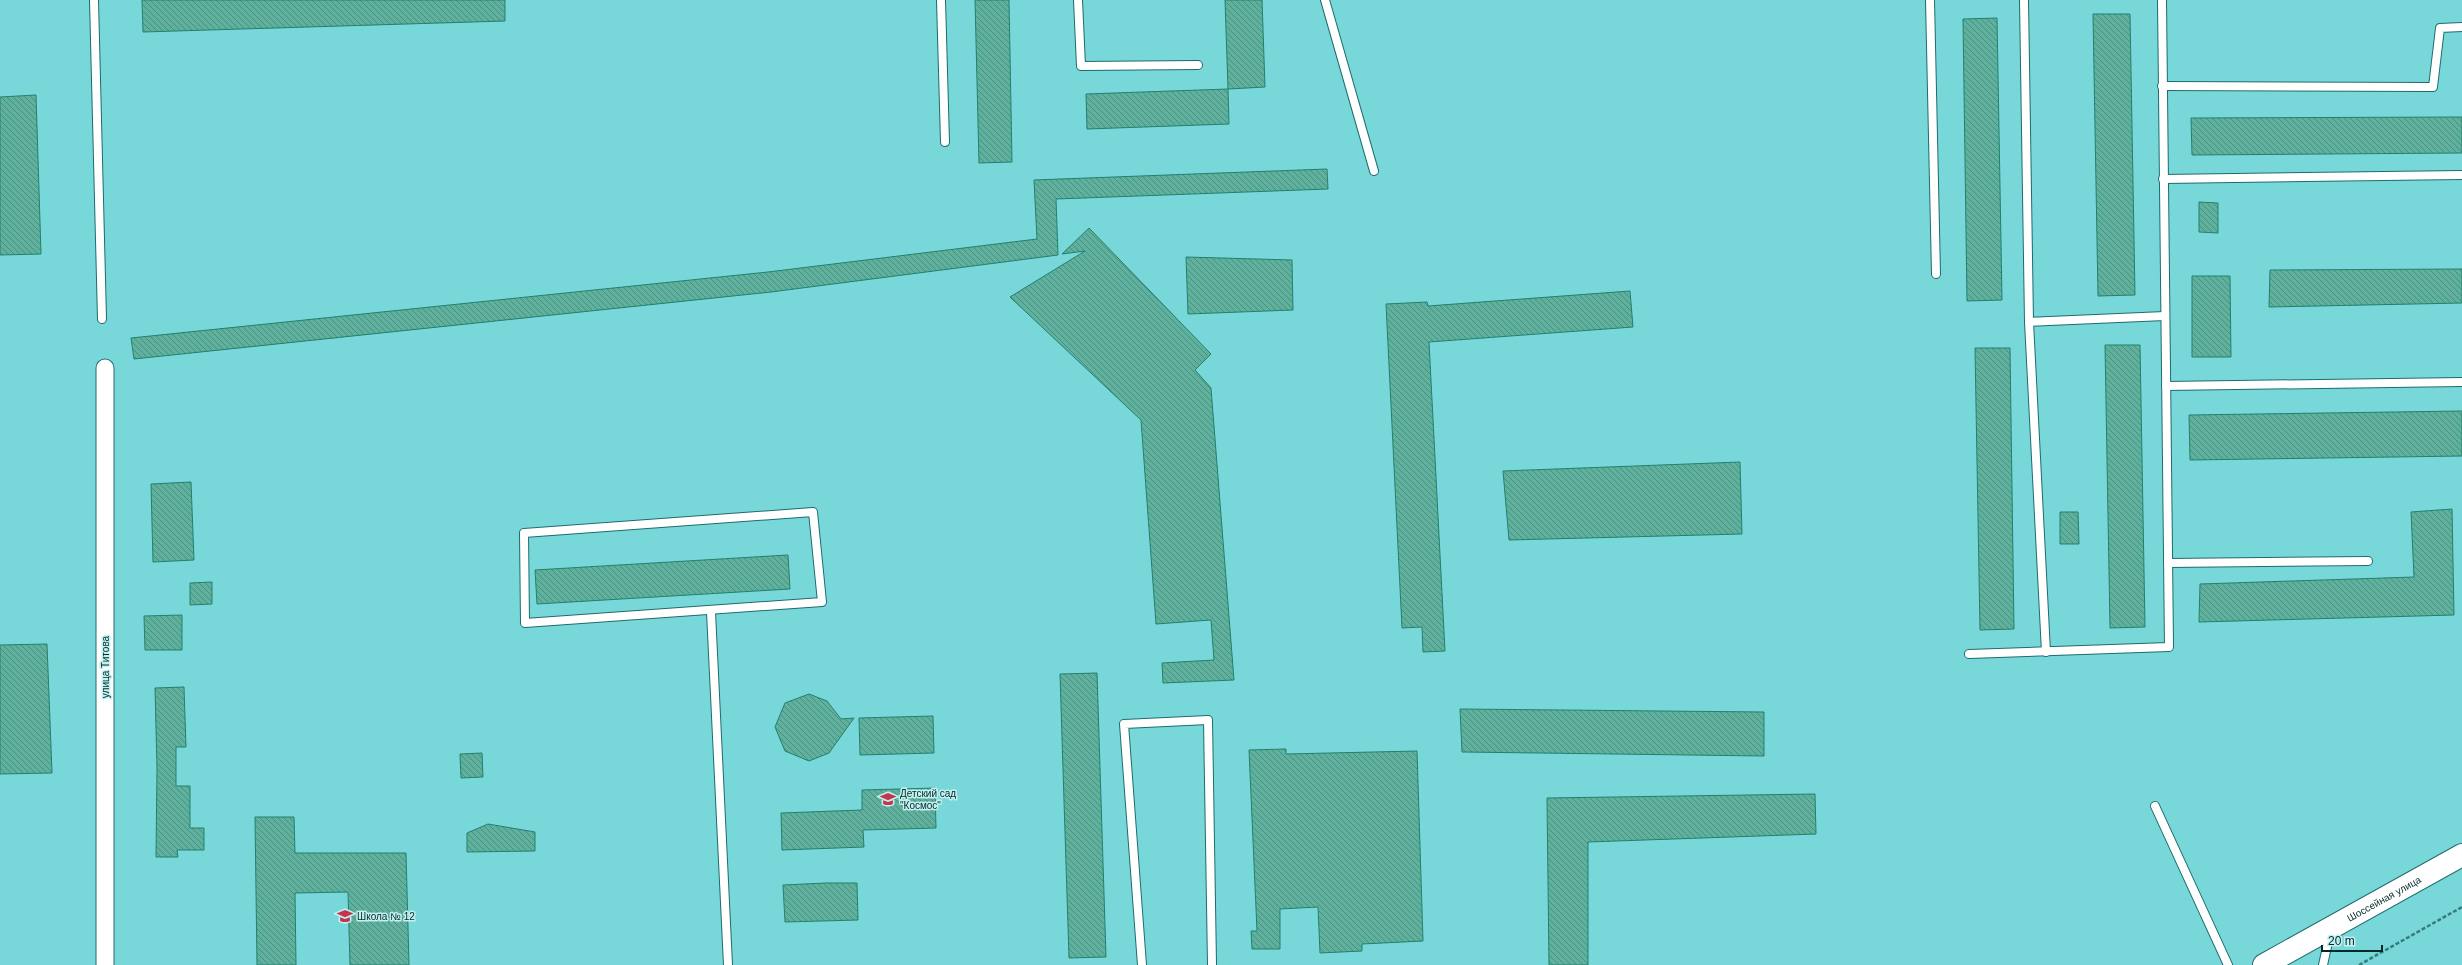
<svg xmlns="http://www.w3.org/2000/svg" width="2462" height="965" font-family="Helvetica,sans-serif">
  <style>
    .building { fill: url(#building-back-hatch); stroke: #21816e }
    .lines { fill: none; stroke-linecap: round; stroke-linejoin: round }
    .lane-casing { stroke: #1e6c6d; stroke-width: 10 }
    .street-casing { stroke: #1e6c6d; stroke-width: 19 }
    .secondary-casing { stroke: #1e6c6d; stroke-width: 24 }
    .path { stroke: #387b7c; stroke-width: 2.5; stroke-dasharray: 4 2; stroke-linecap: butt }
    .lane { stroke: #fff; stroke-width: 8 }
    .street { stroke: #fff; stroke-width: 17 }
    .secondary { stroke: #fff; stroke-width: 22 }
    .labels { text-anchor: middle; stroke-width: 3; stroke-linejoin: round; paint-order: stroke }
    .street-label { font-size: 10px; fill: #002929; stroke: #c3f0f0 }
    .poi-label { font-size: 10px; fill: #002929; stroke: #c3f0f0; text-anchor: start }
  </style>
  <defs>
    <pattern id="building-back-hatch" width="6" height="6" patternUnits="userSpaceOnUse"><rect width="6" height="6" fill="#5fb09d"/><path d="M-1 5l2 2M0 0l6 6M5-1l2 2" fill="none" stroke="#4c8f80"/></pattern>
  </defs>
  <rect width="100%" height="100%" fill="#78d8d9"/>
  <g class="building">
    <polygon points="142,0 505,0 505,21 143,32"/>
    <polygon points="975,0 1009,0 1012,162 979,163"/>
    <polygon points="1225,0 1262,0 1265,87 1228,89"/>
    <polygon points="2093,14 2130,14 2135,295 2098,296"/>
    <polygon points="1997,18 2002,300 1967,301 1963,19"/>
    <polygon points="1228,89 1229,124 1087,129 1086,94"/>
    <polygon points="36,95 41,254 0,255 0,97"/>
    <polygon points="2462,117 2462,153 2192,155 2191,118"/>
    <polygon points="1327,169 1328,189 1056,199 1058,255 771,292 134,359 131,338 768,272 1037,239 1034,180"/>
    <polygon points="2199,202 2218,203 2218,233 2199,232"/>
    <polygon points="1089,228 1211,354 1195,370 1211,388 1234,680 1163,683 1162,663 1214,660 1211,620 1156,624 1141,420 1010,297 1085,251 1062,254"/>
    <polygon points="1186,257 1292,260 1293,310 1188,314"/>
    <polygon points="2462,269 2462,303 2269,307 2270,270"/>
    <polygon points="2192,276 2230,276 2231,357 2192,357"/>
    <polygon points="1630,291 1633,327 1429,342 1445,651 1423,652 1422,627 1402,628 1386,304 1427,302 1428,306"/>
    <polygon points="2105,345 2140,345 2145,627 2110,628"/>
    <polygon points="1975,348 2010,348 2014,629 1980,630"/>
    <polygon points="2462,411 2462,456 2190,460 2189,415"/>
    <polygon points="1740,462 1742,534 1509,540 1503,471"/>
    <polygon points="191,482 194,560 153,562 151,484"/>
    <polygon points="2452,509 2454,615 2199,622 2200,584 2414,577 2411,512"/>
    <polygon points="2060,512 2078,512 2079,544 2060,544"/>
    <polygon points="788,555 790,589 537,604 535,570"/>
    <polygon points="212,582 212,604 190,605 190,583"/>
    <polygon points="182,615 182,650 145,650 144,616"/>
    <polygon points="47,644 52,773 0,774 0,645"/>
    <polygon points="1097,673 1106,957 1069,958 1060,674"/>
    <polygon points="184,687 186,747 176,747 176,786 190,786 190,828 204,828 204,850 177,850 178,857 156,857 157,768 155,688"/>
    <polygon points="809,694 827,701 841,719 854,718 829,753 809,761 785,751 775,727 785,703"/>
    <polygon points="1460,709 1764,712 1764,756 1462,752"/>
    <polygon points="933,716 934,753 860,755 859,718"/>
    <polygon points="1286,749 1286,754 1417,751 1423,941 1362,944 1362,951 1320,953 1318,907 1280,909 1280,949 1252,949 1251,931 1257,931 1249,750"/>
    <polygon points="482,753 483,777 461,778 460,754"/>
    <polygon points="935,788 936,828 863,830 864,847 782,850 781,813 862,810 862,790"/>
    <polygon points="1815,794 1816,834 1588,842 1588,965 1549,965 1547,798"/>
    <polygon points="255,817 294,817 295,853 406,853 409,965 350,965 348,892 295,893 296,965 257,965"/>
    <polygon points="488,824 535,832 535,851 467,852 467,833"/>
    <polygon points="826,883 857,883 858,920 785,922 783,885"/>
  </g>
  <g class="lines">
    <defs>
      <g id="lane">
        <polyline points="94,0 102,319"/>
        <polyline points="941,0 945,142"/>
        <polyline points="1078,0 1081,66 1198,65"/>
        <polyline points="1325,0 1374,171"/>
        <polyline points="1930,0 1936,274"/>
        <polyline points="2024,0 2029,322 2046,652"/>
        <polyline points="2162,86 2433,87 2440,28 2462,27"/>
        <polyline points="2163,179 2462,175"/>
        <polyline points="2029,322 2165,316"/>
        <polyline points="2166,386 2462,382"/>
        <polygon points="813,512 822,602 525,623 524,533"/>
        <polyline points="2168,563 2368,561"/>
        <polyline points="711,612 728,965"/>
        <polyline points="1969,654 2169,647 2162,0"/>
        <polyline points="2155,806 2228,965"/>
        <polyline points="1142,965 1124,724 1208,720 1212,965"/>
        <polyline points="2323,965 2330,933"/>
      </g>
      <polyline id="street" points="105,368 105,965"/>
      <g id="secondary">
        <path id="s1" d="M2264 965 2462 855"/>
      </g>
    </defs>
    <use href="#lane" class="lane-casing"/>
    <use href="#street" class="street-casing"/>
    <use href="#secondary" class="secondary-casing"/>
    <polyline class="path" points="2359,965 2462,907"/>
    <use href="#lane" class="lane"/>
    <use href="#street" class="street"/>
    <use href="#secondary" class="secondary"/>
  </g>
  <defs>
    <symbol id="school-bare" viewBox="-9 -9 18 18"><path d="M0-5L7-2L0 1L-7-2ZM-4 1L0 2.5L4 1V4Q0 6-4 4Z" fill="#c5354c" stroke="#c3f0f0" stroke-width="2.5" paint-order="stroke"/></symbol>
  </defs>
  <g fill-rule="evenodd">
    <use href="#school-bare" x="877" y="788" width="22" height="22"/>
    <use href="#school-bare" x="334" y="905" width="22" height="22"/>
  </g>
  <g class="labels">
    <g class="street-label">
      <text transform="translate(105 667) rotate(-90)" y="4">улица Титова</text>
      <text dy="4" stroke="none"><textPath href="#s1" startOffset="137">Шоссейная улица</textPath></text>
    </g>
    <g class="poi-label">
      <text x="900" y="797">Детский сад<tspan x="900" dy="12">"Космос"</tspan></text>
      <text x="357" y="920">Школа № 12</text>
    </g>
  </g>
  <path d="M2322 945v6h60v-6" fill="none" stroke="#002929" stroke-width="2"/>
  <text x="2328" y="945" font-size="12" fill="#002929" stroke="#c3f0f0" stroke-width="3" paint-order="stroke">20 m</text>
</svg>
